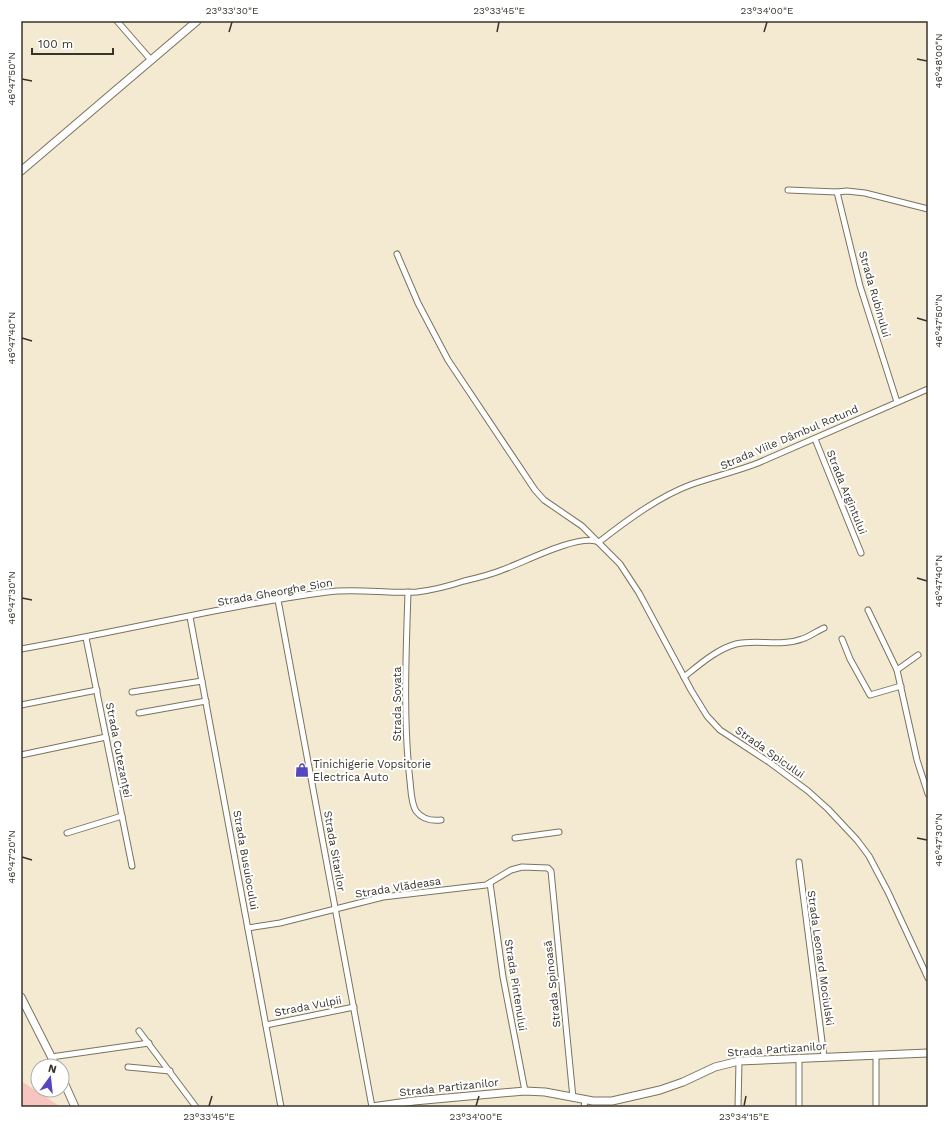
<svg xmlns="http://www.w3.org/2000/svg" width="949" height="1128" font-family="'Work Sans',sans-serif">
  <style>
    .green { fill: #f7c4c0 }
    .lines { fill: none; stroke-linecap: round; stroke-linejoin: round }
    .street-casing { stroke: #7b735d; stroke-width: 7 }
    .secondary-casing { stroke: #7b735d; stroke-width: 9 }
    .street { stroke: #fff; stroke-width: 5 }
    .secondary { stroke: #fff; stroke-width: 7 }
    .ticks { fill: none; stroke: #38342b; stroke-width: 1.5 }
    .labels { text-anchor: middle; stroke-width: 4; stroke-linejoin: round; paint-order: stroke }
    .street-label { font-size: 11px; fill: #38342b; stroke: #fff }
    .poi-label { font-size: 11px; fill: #38342b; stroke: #fff; text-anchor: start }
    .neatline { fill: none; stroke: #38342b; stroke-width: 1.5 }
    .ticks-label { font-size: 10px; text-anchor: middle; fill: #38342b }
  </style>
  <rect width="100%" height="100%" fill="#f3ead1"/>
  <polygon class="green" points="21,1081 61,1107 21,1107"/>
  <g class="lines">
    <defs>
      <g id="street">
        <polyline points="117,21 151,60"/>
        <polyline points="788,190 837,192 847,191 865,193 928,209"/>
        <polyline points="837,192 860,286 897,402"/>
        <polyline points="397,254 418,303 448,360 535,490 544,500 582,526 620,564 639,593 691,690 707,716 720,730 769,762 808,791 828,809 857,840 869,856 888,892 928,978"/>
        <polyline points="815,439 861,553"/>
        <path d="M599 542C626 521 658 497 690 485 712 477 735 472 758 463L928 389"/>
        <path d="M408 592C406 655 403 719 410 781 411 790 411 803 416 811 422 819 432 821 441 820"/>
        <polyline points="278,600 372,1107"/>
        <polyline points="868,610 897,670 917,760 928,794"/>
        <polyline points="190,617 281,1107"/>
        <polyline points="86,638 132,866"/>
        <polyline points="842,639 850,659 870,695 901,686"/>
        <path d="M21 649C123 631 224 606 327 592 357 588 387 594 417 592 433 590 449 586 464 581 477 578 490 575 502 570 525 562 573 536 596 541"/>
        <polyline points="897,670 918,655"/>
        <path d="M684 677C699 665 717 649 736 644 757 639 781 647 802 639 809 637 817 631 824 628"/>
        <polyline points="132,692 202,681"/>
        <polyline points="21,705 97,690"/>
        <polyline points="139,713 206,701"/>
        <polyline points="21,755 106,737"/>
        <polyline points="67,833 122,816"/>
        <polyline points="515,838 559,832"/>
        <polyline points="799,862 824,1057"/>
        <polyline points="490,883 503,977 525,1091"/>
        <polyline points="248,928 280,923 383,897 486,885 511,870 522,867 548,868 551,871 573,1098"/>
        <polyline points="266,1025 354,1007"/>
        <polyline points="139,1031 196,1107"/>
        <polyline points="51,1057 149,1043"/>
        <polyline points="128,1067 170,1071"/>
        <polyline points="584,1107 585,1100"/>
        <polyline points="738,1107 739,1061"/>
        <polyline points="799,1107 799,1057"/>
        <polyline points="876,1107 876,1055"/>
      </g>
      <g id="secondary">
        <polyline points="21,171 197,21"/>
        <polyline points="21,997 56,1066"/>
        <polyline points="62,1078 75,1107"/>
        <polyline points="372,1107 414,1101 525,1091 545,1092 593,1101 612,1101 660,1090 683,1082 715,1067 739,1061 928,1053"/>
      </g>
    </defs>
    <use href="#street" class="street-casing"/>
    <use href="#secondary" class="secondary-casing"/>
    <use href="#street" class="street"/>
    <use href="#secondary" class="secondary"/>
  </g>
  <path class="ticks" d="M229 32 232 22M497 32 499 22M764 32 767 22M917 59 927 61M22 79 32 81M917 318 927 321M22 338 32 341M917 578 927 581M22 598 32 600M917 838 927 840M22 857 32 860M209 1106 212 1096M476 1106 479 1096M744 1106 746 1096"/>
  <defs>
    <symbol id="shop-bare" viewBox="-9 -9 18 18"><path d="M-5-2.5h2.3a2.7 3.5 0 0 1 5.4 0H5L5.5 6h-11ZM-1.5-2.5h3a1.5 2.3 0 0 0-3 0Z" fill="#5547be" stroke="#fff" stroke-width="2.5" paint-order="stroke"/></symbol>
  </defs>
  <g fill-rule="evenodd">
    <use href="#shop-bare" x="292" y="760" width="20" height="20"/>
  </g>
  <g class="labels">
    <g class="street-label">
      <text transform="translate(875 294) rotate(74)" y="4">Strada Rubinului</text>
      <text transform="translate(789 437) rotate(-23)" y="4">Strada Viile Dâmbul Rotund</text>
      <text transform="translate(847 492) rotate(68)" y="4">Strada Argintului</text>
      <text transform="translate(275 592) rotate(-10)" y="4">Strada Gheorghe Sion</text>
      <text transform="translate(397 704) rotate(-90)" y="4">Strada Sovata</text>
      <text transform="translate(119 750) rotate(79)" y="4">Strada Cutezanței</text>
      <text transform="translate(770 752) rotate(35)" y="4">Strada Spicului</text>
      <text transform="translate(335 851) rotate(80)" y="4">Strada Sitarilor</text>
      <text transform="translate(246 860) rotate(80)" y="4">Strada Busuiocului</text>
      <text transform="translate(398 887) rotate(-9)" y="4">Strada Vlădeasa</text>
      <text transform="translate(821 958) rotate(82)" y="4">Strada Leonard Mociulski</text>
      <text transform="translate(552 984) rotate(-96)" y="4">Strada Spinoasă</text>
      <text transform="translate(516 985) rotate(81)" y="4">Strada Pintenului</text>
      <text transform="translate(308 1006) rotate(-11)" y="4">Strada Vulpii</text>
      <text transform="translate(777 1049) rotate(-4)" y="4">Strada Partizanilor</text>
      <text transform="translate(449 1087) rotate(-6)" y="4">Strada Partizanilor</text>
    </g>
    <g class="poi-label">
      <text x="313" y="768">Tinichigerie Vopsitorie<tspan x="313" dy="13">Electrica Auto</tspan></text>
    </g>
  </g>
  <rect width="949" height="1128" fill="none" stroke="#ffffff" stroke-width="44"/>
  <g transform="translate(50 1078) rotate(15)"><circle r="19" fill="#ffffff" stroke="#afaeaa"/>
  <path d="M0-3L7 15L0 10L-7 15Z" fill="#5547be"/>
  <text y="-6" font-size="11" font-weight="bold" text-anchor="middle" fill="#38342b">N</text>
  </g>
  <path d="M32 48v6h81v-6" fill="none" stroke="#38342b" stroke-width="2"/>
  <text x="38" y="48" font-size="12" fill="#38342b" stroke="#ffffff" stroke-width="3" paint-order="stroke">100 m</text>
  <rect x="22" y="22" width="905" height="1084" class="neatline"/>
  <g class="ticks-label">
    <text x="232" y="14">23°33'30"E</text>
    <text x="499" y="14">23°33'45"E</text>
    <text x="767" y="14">23°34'00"E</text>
    <text transform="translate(938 61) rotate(-90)" y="4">46°48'00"N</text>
    <text transform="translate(11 79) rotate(-90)" y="4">46°47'50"N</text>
    <text transform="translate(938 321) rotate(-90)" y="4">46°47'50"N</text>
    <text transform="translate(11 338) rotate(-90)" y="4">46°47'40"N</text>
    <text transform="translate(938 581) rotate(-90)" y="4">46°47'40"N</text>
    <text transform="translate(11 598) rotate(-90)" y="4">46°47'30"N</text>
    <text transform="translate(938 840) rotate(-90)" y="4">46°47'30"N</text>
    <text transform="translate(11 857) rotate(-90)" y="4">46°47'20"N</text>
    <text x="209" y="1120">23°33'45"E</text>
    <text x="476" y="1120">23°34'00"E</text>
    <text x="744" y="1120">23°34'15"E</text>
  </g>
</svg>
